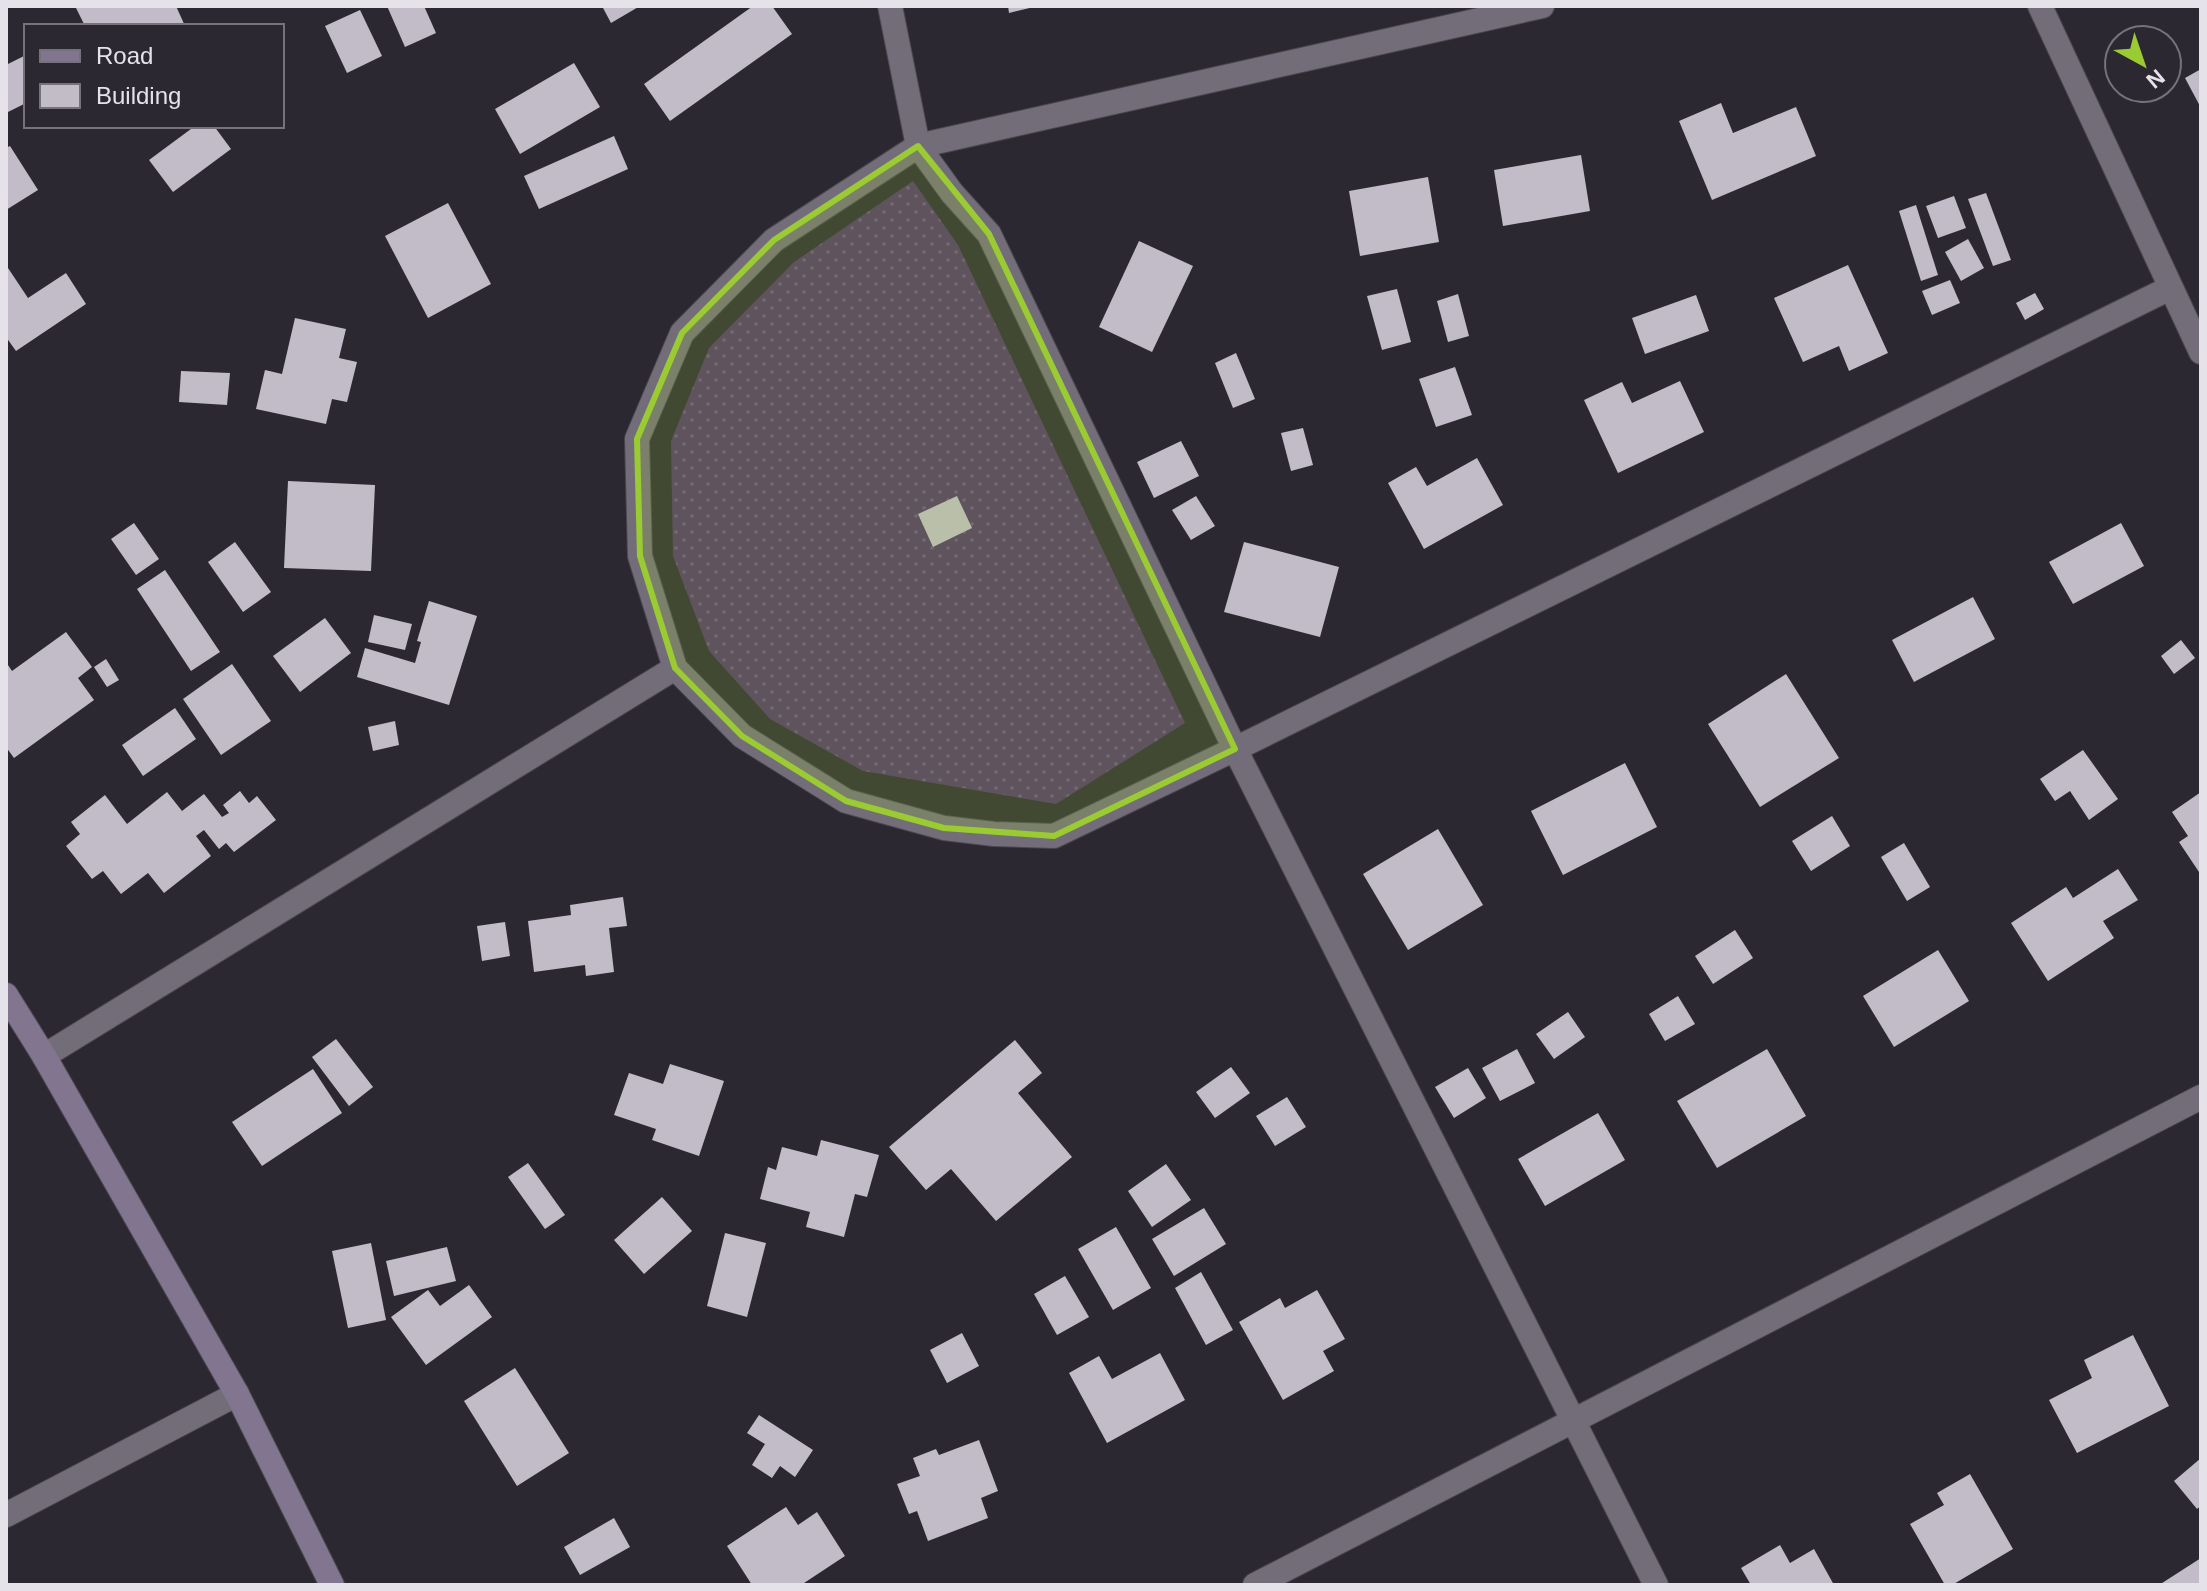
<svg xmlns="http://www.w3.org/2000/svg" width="2207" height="1591" font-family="Arial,sans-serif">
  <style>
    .grass { fill: url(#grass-dots) }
    .building { fill: #c2bcc9 }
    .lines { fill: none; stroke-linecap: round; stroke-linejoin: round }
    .street-casing { stroke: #4b474f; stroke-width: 26 }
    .secondary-casing { stroke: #4b474f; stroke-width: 26 }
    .street { stroke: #736d79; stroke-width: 24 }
    .secondary { stroke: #827590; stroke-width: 24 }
    .marked { fill: #9bcb33; fill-opacity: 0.2; stroke: #9bcb33; stroke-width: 6; stroke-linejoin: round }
  </style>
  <defs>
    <pattern id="grass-dots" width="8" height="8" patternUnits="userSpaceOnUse" patternTransform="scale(2)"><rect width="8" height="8" fill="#50356a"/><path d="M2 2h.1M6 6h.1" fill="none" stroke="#69527f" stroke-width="1.8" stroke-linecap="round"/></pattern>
  </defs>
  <rect width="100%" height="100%" fill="#2c2832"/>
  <polygon class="grass" points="913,181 958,245 1185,723 1056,804 863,771 770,719 709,651 673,556 671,441 709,348 794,262"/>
  <g class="building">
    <polygon points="75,6 176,6 185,26 85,26"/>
    <polygon points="387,6 424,6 436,33 405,47"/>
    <polygon points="602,6 640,6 611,23"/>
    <polygon points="753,6 772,6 792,34 670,121 644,84"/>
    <polygon points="1008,6 1034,6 1034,7 1009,13"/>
    <polygon points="360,10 382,56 347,73 325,26"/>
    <polygon points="26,55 26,103 6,113 6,65"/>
    <polygon points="574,63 600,107 520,154 495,109"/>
    <polygon points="2201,69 2201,108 2185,78"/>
    <polygon points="1721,103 1733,133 1796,107 1816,156 1712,200 1679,121"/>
    <polygon points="195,126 214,126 231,149 173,192 149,160"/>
    <polygon points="614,136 628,169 539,209 524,176"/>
    <polygon points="10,146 38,190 6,210 6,148"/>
    <polygon points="1581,155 1590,211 1503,226 1494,170"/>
    <polygon points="1428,177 1439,242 1360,256 1349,191"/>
    <polygon points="1986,193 2011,260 1993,266 1968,199"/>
    <polygon points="1954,196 1966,228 1938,238 1926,206"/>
    <polygon points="448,203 491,284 428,318 385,236"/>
    <polygon points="1916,205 1938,275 1921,281 1899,211"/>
    <polygon points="1968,239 1984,268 1961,281 1945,252"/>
    <polygon points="1139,241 1193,266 1152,352 1099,327"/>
    <polygon points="1848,265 1888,353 1849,371 1839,346 1803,362 1774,298"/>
    <polygon points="8,268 28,298 66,273 86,304 16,351 6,337 6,270"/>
    <polygon points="1950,280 1960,303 1932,315 1922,291"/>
    <polygon points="1397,289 1411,342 1382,350 1367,296"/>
    <polygon points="2035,293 2044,309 2025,320 2016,303"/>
    <polygon points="1458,294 1469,336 1448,342 1437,301"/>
    <polygon points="1696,295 1709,331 1645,354 1632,318"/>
    <polygon points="295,318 346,329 339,358 357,362 347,402 332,399 326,424 256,409 265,370 282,374"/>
    <polygon points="1236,353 1255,399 1233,408 1215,363"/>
    <polygon points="1455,367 1472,415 1436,427 1419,379"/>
    <polygon points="181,371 230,373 227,405 179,402"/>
    <polygon points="1680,381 1704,432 1618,473 1584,400 1622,382 1632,403"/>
    <polygon points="1303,428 1313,465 1291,471 1281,433"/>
    <polygon points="1181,441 1199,476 1154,498 1137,462"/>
    <polygon points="1477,458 1503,505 1424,549 1388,483 1416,467 1427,486"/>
    <polygon points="288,481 375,485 371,571 284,568"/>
    <polygon points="957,496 972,528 933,547 918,514"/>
    <polygon points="1196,496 1215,526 1191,540 1172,510"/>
    <polygon points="134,523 159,559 136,575 111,539"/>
    <polygon points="2121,523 2144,566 2073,604 2049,562"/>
    <polygon points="235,542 271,592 243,612 208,562"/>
    <polygon points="1244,542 1339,567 1320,637 1224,612"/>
    <polygon points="165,570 220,652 191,671 137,589"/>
    <polygon points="1973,597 1995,639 1914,682 1892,640"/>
    <polygon points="429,601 477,616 449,705 357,677 365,648 415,663 421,642 417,641"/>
    <polygon points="374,615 412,624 405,650 368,642"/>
    <polygon points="325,618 351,653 300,692 273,656"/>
    <polygon points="66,632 92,667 78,678 94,700 14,758 6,747 6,662 12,671"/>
    <polygon points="2181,640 2195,658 2174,674 2161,656"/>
    <polygon points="106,659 119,680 107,687 94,667"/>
    <polygon points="232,664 271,721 221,755 183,699"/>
    <polygon points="1786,674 1839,758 1760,807 1708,724"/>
    <polygon points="175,708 196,739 143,776 122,745"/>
    <polygon points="395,721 399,745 373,751 368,727"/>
    <polygon points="2083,750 2118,799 2089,820 2070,791 2055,801 2040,779"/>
    <polygon points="1625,763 1657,827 1563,875 1531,811"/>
    <polygon points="240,791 249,803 257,796 276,820 234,852 226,843 219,849 204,830 196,836 211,856 164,893 148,873 121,894 103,871 92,879 66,846 80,834 71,822 105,795 127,824 167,792 182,811 204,794 222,817 229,813 223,805"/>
    <polygon points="2201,792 2201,875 2179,842 2188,836 2172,812"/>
    <polygon points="1832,816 1850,846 1811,871 1792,841"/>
    <polygon points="1438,829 1483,905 1408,950 1363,874"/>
    <polygon points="1904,843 1930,887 1907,901 1881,857"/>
    <polygon points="2118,869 2138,900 2103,921 2114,938 2048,981 2011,923 2066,887 2073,898"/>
    <polygon points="623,897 627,926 609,928 614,972 586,976 585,965 534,972 528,921 571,915 570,905"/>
    <polygon points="505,922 510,956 482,961 477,926"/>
    <polygon points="1735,930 1753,958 1713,984 1695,956"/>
    <polygon points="1938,950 1969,1001 1894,1047 1863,996"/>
    <polygon points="1678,996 1695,1024 1665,1041 1649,1014"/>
    <polygon points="1568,1012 1585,1037 1554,1059 1536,1034"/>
    <polygon points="336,1039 373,1087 349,1106 312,1057"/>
    <polygon points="1015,1040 1042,1073 1018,1093 1072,1157 996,1221 951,1169 926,1190 889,1147"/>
    <polygon points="1517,1049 1535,1083 1500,1101 1482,1068"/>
    <polygon points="1767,1049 1806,1116 1717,1168 1677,1101"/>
    <polygon points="670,1064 724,1081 699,1156 652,1140 656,1129 614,1115 629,1073 663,1084"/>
    <polygon points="1231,1067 1250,1093 1215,1118 1196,1092"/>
    <polygon points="1468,1068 1486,1098 1454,1118 1435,1087"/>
    <polygon points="313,1069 342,1113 262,1166 232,1122"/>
    <polygon points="1287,1097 1306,1127 1275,1146 1256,1116"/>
    <polygon points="1598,1113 1625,1160 1545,1206 1518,1159"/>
    <polygon points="821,1140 879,1155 867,1197 855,1194 844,1237 806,1227 810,1212 760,1199 768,1167 776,1170 782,1147 817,1156"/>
    <polygon points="528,1163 565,1215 545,1229 508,1177"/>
    <polygon points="1166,1164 1191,1200 1152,1227 1128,1191"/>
    <polygon points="662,1197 692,1231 644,1274 614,1240"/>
    <polygon points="1204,1208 1226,1244 1174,1276 1152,1239"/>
    <polygon points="1116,1227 1151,1288 1113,1310 1078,1249"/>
    <polygon points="725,1233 766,1243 747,1317 707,1306"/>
    <polygon points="371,1243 386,1320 348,1328 332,1251"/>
    <polygon points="447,1247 456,1281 394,1296 386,1261"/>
    <polygon points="1201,1272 1233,1330 1206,1345 1175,1288"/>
    <polygon points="1065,1276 1089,1317 1057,1335 1034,1294"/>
    <polygon points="469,1285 492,1317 426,1365 391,1317 428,1290 440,1306"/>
    <polygon points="1317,1290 1345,1339 1323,1351 1334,1371 1283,1400 1239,1322 1280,1298 1285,1308"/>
    <polygon points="962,1333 979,1366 947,1383 930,1350"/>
    <polygon points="2133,1335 2169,1406 2077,1453 2049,1400 2092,1378 2084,1360"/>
    <polygon points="1160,1353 1185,1400 1107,1443 1069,1373 1099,1356 1112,1379"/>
    <polygon points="515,1368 569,1453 517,1486 464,1401"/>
    <polygon points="759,1415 813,1450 795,1477 780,1466 772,1478 752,1465 765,1444 747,1433"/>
    <polygon points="979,1440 998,1491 981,1498 988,1518 928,1541 917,1511 909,1514 897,1484 920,1476 913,1458 936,1449 939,1455"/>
    <polygon points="2201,1458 2201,1506 2197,1509 2174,1481"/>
    <polygon points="1970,1474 2013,1549 1952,1585 1945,1585 1910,1524 1944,1505 1937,1493"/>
    <polygon points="786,1507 798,1525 817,1512 845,1556 801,1585 752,1585 727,1546"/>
    <polygon points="614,1518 630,1547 580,1575 564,1547"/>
    <polygon points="1780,1545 1790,1563 1814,1549 1834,1585 1751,1585 1741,1568"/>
    <polygon points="2201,1558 2201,1585 2159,1585"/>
  </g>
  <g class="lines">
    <defs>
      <g id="street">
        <polyline points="890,6 918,146 952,193 989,234 1235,749 1656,1585"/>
        <polyline points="1542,6 918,146 774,240 682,333 637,439 640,556 675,668 742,736 846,801 944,828 994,834 1054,836 1235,749 2170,288"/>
        <polyline points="2040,6 2201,352"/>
        <polyline points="44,1056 675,668"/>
        <polyline points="6,1515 237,1394"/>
        <polyline points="1255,1585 2201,1097"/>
      </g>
      <polyline id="secondary" points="6,995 44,1056 237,1394 332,1585"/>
    </defs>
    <use href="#street" class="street-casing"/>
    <use href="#secondary" class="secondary-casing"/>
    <use href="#street" class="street"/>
    <use href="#secondary" class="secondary"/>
  </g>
  <path class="marked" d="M918 146 989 234 1235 749 1054 836 944 828 846 801 742 736 675 668 640 556 637 439 682 333 774 240Z"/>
  <rect width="2207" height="1591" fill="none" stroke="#e5e2e9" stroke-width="16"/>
  <rect x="24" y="24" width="260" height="104" fill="#2c2832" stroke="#76727b" stroke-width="2"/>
  <rect x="40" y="50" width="40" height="12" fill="#827590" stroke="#76727b" stroke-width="2"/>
  <text x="96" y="64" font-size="24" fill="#e5e2e9">Road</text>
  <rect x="40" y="84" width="40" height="24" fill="#c2bcc9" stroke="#76727b" stroke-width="2"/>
  <text x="96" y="104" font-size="24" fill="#e5e2e9">Building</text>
  <g transform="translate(2143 64) rotate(140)"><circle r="38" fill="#2c2832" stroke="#76727b" stroke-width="2"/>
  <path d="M0-6L14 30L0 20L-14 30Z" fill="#9bcb33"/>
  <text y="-12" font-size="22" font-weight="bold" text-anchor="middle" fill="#e5e2e9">N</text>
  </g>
</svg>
